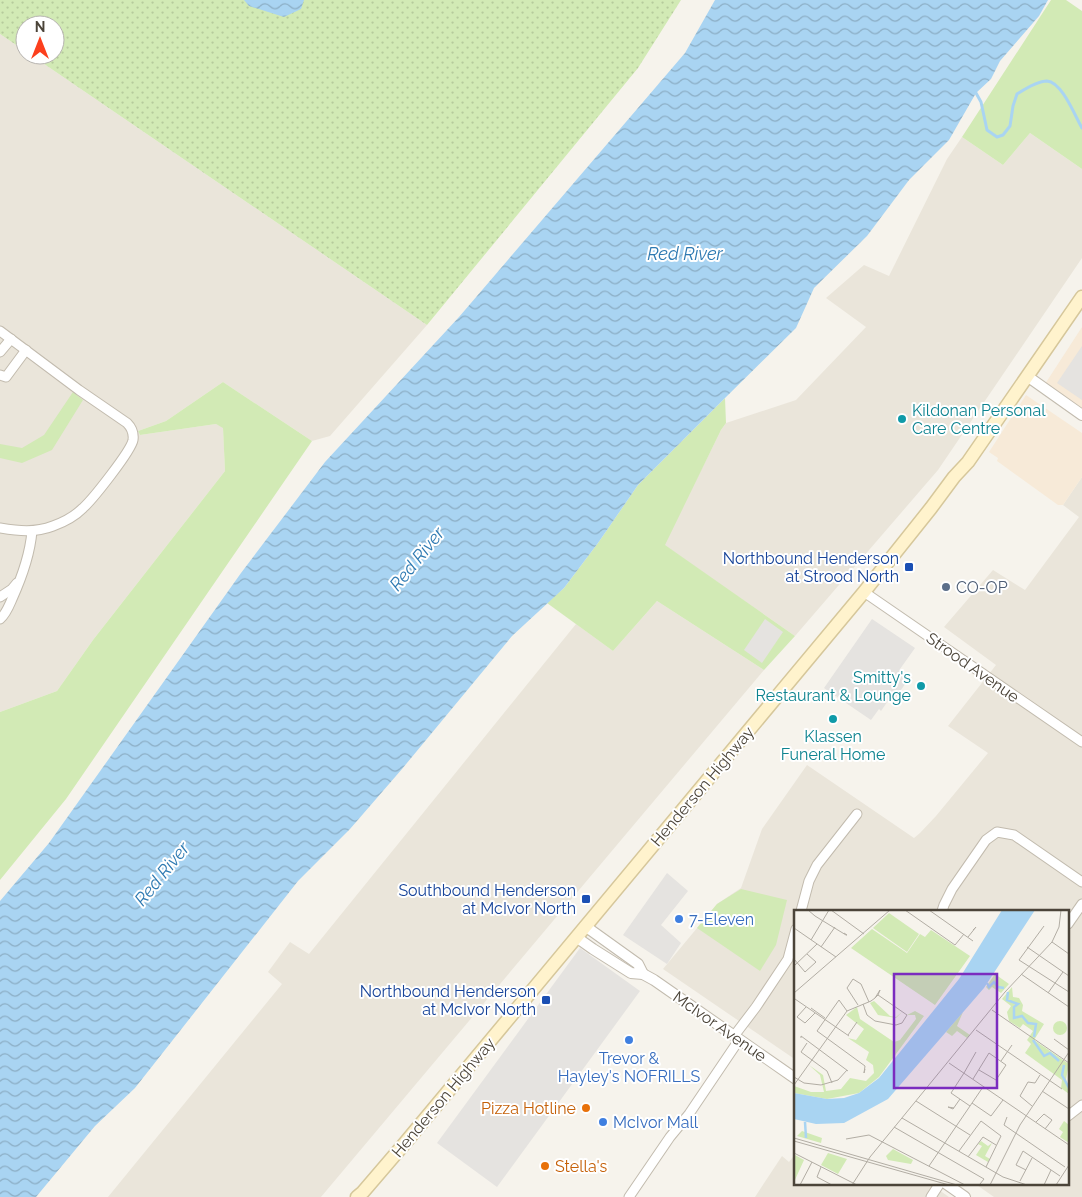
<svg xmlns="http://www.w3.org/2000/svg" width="1082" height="1197" font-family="Raleway,sans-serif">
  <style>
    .residential { fill: #eae5da }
    .commercial { fill: #f7ead8 }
    .grass { fill: url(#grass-dots) }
    .park { fill: #d2eab5 }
    .parking { fill: #e5e3e0 }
    .water { fill: url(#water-waves) }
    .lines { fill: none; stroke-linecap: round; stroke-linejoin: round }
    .stream { stroke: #a9d4f2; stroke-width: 3 }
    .minor-casing { stroke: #c2bbae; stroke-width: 11 }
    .tertiary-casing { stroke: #c2bbae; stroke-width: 12 }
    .secondary-casing { stroke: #d6c79b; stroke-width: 15 }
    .minor { stroke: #fff; stroke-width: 9 }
    .tertiary { stroke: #fff; stroke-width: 10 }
    .secondary { stroke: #fff3cd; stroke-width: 12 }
    .culture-dot { fill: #0f9aa8; stroke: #fff; stroke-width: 2 }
    .transit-dot { fill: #1a4fb4; stroke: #fff; stroke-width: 2 }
    .service-dot { fill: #5c6f8a; stroke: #fff; stroke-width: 2 }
    .shop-dot { fill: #3f7fe0; stroke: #fff; stroke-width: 2 }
    .food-dot { fill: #e8710a; stroke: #fff; stroke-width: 2 }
    .labels { text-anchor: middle; stroke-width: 4; stroke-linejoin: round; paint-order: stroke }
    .culture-label { font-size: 16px; fill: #0d838f; stroke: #fff; text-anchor: start }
    .transit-label { font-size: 16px; fill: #164399; stroke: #fff; text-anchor: end }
    .service-label { font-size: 16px; fill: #4e5e75; stroke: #fff; text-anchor: start }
    .street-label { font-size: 16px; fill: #4b4439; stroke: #fff }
    .shop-label { font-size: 16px; fill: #366cbe; stroke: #fff; text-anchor: start }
    .food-label { font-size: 16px; fill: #c56008; stroke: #fff; text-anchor: end }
    .water-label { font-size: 18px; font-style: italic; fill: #2e7ab2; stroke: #fff }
    .inset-river { fill: none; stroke: #a9d4f2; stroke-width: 2.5 }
    .inset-road { fill: none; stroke: #b2ada4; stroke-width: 1 }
    .view { fill: #7b2cbf; fill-opacity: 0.15; stroke: #7b2cbf; stroke-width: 2.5 }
    .inset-edge { fill: none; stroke: #4b4439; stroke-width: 2.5 }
  </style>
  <defs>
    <pattern id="grass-dots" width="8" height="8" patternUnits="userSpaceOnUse" patternTransform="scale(1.25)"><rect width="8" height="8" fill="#d2eab5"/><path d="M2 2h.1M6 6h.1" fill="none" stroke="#b6ca9c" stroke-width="1.8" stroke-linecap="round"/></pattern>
    <pattern id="water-waves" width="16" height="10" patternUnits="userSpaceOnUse" patternTransform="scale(1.25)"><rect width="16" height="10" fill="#a9d4f2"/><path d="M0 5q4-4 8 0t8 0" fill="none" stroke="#8caec5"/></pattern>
  </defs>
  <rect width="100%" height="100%" fill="#f6f3ec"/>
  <g class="residential">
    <polygon points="0,34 25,51 25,55 31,55 427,325 330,436 312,441 223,382 166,421 138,431 140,435 216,424 223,427 225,471 93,640 57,691 0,712"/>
    <polygon points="1030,133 1082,169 1082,258 938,470 795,636 664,545 721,430 726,423 796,400 866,327 826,298 864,265 889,276 947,159 962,137 1003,165"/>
    <polygon points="1082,477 1082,1197 994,1197 974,1183 1068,1183 1068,911 796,911 796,1060 663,969 717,904 741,888 762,829 807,765 914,838 920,833 936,816 988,753 948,726 996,665 944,627 993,570 1025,590 1079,517 1063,505"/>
    <polygon points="657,601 764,670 321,1197 108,1197 282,984 268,972 290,942 309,954 576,624 613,651"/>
    <polygon points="796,1153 796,1183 929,1183 949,1197 755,1197 782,1156 789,1162"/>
  </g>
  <g class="commercial">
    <polygon points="1082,327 1082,409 1045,384"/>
    <polygon points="1026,395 1082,433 1082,477 1063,505 1058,505 997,461 998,458 989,452"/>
  </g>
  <polygon class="grass" points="0,0 681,0 638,68 427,325 31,55 55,55 55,25 25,25 25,51 0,34"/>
  <g class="park">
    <polygon points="1051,0 1066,0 1082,11 1082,169 1030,133 1003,165 962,137"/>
    <polygon points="223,382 312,441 66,799 0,880 0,712 57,691 93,640 225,471 223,428 216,424 140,435 138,431 166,421"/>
    <polygon points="73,392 83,400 52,450 22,463 0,458 0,444 22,448 44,435"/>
    <polygon points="725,398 726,423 721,430 665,545 795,636 764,670 657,601 613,651 547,603 564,588 598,543 638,485"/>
    <polygon points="741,889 787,900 776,945 760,971 697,928 717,904"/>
  </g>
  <g class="parking">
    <polygon points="1082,346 1082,400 1057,383"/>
    <polygon points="765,619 783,632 762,663 744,650"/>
    <polygon points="872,619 915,648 900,669 910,677 896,697 892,695 881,711 879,709 871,720 824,688"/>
    <polygon points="667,873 688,891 661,925 681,943 667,964 623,935"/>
    <polygon points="580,948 640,991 497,1187 437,1143"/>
  </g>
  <g class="water">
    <polygon points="244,0 304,0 301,9 284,17 249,6"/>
    <polygon points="715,0 1048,0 1039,16 1000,61 991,79 976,93 949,140 909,180 867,236 814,288 796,328 725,398 638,485 598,543 564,588 512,636 402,769 350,829 298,881 135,1088 95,1126 36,1197 0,1197 0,901 49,843 241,573 325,462 459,317 685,53"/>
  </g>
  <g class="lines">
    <path class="stream" d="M976 93 981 102 987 130 997 137 1003 135 1010 126 1013 106 1017 94C1025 89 1037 81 1047 81 1062 82 1075 116 1082 128"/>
    <defs>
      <g id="minor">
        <path d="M0 331 79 390 127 423C132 428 134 433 133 440 131 451 93 499 83 508 75 516 64 522 53 526 35 533 18 531 0 528"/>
        <polyline points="0,352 11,339"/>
        <polyline points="0,375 6,377 26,350"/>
        <polyline points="864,592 1082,742"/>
        <polyline points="0,597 12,589 17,583"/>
        <path d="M0 619C6 614 9 606 12 599 22 577 30 555 32 531"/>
        <polyline points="801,911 809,881 817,865 857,814"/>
        <polyline points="942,911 944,905 952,889 986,840 997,832 1014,835 1082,882"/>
        <polyline points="1068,924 1082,904"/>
        <polyline points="734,1036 756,1007 788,959 796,929"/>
        <polyline points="1068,1116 1082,1105"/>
        <polyline points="629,1197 670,1137 689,1114 739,1040"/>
        <polyline points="931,1197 940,1183"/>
      </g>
      <g id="tertiary">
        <polyline points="1027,376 1082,415"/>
        <polyline points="585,926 638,964 643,974"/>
        <polyline points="576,937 593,949 631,973 643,974 654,980 796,1079"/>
        <polyline points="945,1183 965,1197"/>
      </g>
      <polyline id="secondary" points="357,1197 363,1192 405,1143 864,592 931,508 954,477 968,462 1082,297"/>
    </defs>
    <use href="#minor" class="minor-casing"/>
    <use href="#tertiary" class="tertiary-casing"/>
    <use href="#secondary" class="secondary-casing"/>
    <use href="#minor" class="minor"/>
    <use href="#tertiary" class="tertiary"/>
    <use href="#secondary" class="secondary"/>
  </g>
  <g class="culture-dot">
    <circle cx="902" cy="419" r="5"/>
    <circle cx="921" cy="686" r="5"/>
    <circle cx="833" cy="719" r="5"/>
  </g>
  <g class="transit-dot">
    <rect x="904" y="562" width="10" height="10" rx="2.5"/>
    <rect x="581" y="894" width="10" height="10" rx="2.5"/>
    <rect x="541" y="995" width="10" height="10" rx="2.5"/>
  </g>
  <circle class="service-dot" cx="946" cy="587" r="5"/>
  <g class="shop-dot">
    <circle cx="679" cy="919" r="5"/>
    <circle cx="629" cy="1040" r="5"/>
    <circle cx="603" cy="1122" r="5"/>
  </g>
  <g class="food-dot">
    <circle cx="586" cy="1108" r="5"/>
    <circle cx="545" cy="1166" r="5"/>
  </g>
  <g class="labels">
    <g class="culture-label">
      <text x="912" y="416">Kildonan Personal<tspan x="912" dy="18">Care Centre</tspan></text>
      <text x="911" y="683" text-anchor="end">Smitty's<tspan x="911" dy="18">Restaurant &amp; Lounge</tspan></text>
      <text x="833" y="742" text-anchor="middle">Klassen<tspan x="833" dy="18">Funeral Home</tspan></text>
    </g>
    <g class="transit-label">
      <text x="899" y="564">Northbound Henderson<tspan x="899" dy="18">at Strood North</tspan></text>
      <text x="576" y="896">Southbound Henderson<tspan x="576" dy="18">at McIvor North</tspan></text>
      <text x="536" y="997">Northbound Henderson<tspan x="536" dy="18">at McIvor North</tspan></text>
    </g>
    <g class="service-label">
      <text x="956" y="593">CO-OP</text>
    </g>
    <g class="street-label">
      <text transform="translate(973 667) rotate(35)" y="6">Strood Avenue</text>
      <text transform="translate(702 786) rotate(-50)" y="6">Henderson Highway</text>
      <text transform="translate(720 1026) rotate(35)" y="6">McIvor Avenue</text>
      <text transform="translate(443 1097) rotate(-50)" y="6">Henderson Highway</text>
    </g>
    <g class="shop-label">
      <text x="689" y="925">7-Eleven</text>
      <text x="629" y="1064" text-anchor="middle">Trevor &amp;<tspan x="629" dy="18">Hayley's NOFRILLS</tspan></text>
      <text x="613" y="1128">McIvor Mall</text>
    </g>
    <g class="food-label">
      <text x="576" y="1114">Pizza Hotline</text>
      <text x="555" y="1172" text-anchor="start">Stella's</text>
    </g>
    <g class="water-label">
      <text x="685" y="260">Red River</text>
      <text transform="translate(417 559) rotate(-51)" y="6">Red River</text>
      <text transform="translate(162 874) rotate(-51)" y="6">Red River</text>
    </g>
  </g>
  <g transform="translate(794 910)">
    <rect width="275" height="275" fill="#f6f3ec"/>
    <path d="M78 19 113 43 126 24 131 27 137 20 176 46 141 95 57 38ZM8 221 28 228 27 233 3 226Z" fill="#d2eab5"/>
    <path d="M99 239 119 250 117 254 94 250 92 246Z" fill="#d2eab5"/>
    <path d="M95 3 125 24 113 42 79 18Z" fill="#d2eab5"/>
    <path d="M201 64 215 74 207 83 198 77 195 80 192 77ZM218 77 219 87 225 88 229 95 228 101 250 114 240 130 275 154 272 169 275 184 267 178 268 170 231 143 237 134 233 130 239 121 229 114 226 118 215 111 213 102 217 96 208 89ZM80 91 96 106 102 107 108 102 102 108 84 105 76 93ZM63 97 66 109 100 132 106 130 122 109 121 105H113L121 101 130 106 85 167 65 183 33 189 0 183V176L17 182H30L26 165 15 155 29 165 32 181 47 179 56 168 72 171 80 163 79 155 72 150 75 142 54 128 62 130 70 119 52 105ZM169 102 163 116 176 125 173 128 163 121 158 126 152 122ZM259 118a7 7 0 1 1 14 0a7 7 0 1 1-14 0ZM270 211 275 215V233L266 227 269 222 265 219ZM187 231 194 236 198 233 191 246 196 249 194 252 182 245 188 236 184 234ZM34 243 53 249 44 264 27 255ZM1 245 10 250 0 272V247Z" fill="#d2eab5"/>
    <path d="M208 0H241L190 78 94 189 50 213 22 214 0 209V183L33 189 50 188 65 183 85 168 165 69Z" fill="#a9d4f2"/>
    <path class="inset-river" d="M193 73 195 77 200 72 204 77 210 78M214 82 213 90 224 94 220 97V108L228 106 234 113 242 114 240 127M239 130 250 146 256 143 265 151M270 155 268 165 275 178M11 212 12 228"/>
    <path class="inset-road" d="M14 0 21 6 52 25H53L50 23M37 0 70 24M111 0 161 35 170 24M135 0 179 31M250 16 225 50 275 82M0 18 42 47M174 27 182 17 179 20M17 30 35 0M258 32 275 44M27 37 41 17M233 37 275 66M0 49 11 62 22 52 13 44M0 56 23 34M227 64 275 97M0 83 96 0M254 83 269 62M1 89 55 126M69 94 73 105 81 111 102 115 108 113 113 105 84 85M64 95 53 78 59 69 67 74 75 92M12 97 3 107 11 113 21 103M17 98 31 108M198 100 275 153M53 101 45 90 23 121 71 156 70 163 71 159M182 120 268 179M54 125 63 112M7 128V126L54 161M260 129 275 140M13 133 7 142 33 161 38 173M207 151 218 135M155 153 275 235M170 163 157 183 176 196M170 163 182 142M0 167 10 173 27 175 44 170 53 160M179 169 195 143 212 155 202 170 185 160M0 175 53 101 77 91 81 88 84 85 86 80 81 88M248 181 275 199M122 191 176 225M178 193 197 206 209 190M238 196 226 186 234 172 241 173 246 165M160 198 154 197 159 199 166 189M213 207 210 215 271 257M108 208 209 267 233 275M242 212 250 204 258 210 251 219M100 217 190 269 186 274M0 228 163 275M52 229 75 225 171 275M0 231 155 275M165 241 187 211 207 226 192 257M0 243 63 275M174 247 189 227 202 235M135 256 189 177M27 257 23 267 38 275M232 260 222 255 229 241 266 266M226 271 238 248M6 275 18 252M58 275 76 247 211 82 258 32 265 17 267 0M196 275 226 215 275 142M250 275 257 260M262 275 275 255"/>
    <path class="view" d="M100 64H203V178H100Z"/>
    <rect width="275" height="275" class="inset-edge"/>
  </g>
  <g transform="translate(40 40)"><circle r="24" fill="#ffffff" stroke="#b7b4b0"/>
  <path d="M0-4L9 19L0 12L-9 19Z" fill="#fc3f1d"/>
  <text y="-8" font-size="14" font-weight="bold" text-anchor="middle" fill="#4b4439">N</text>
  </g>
</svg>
